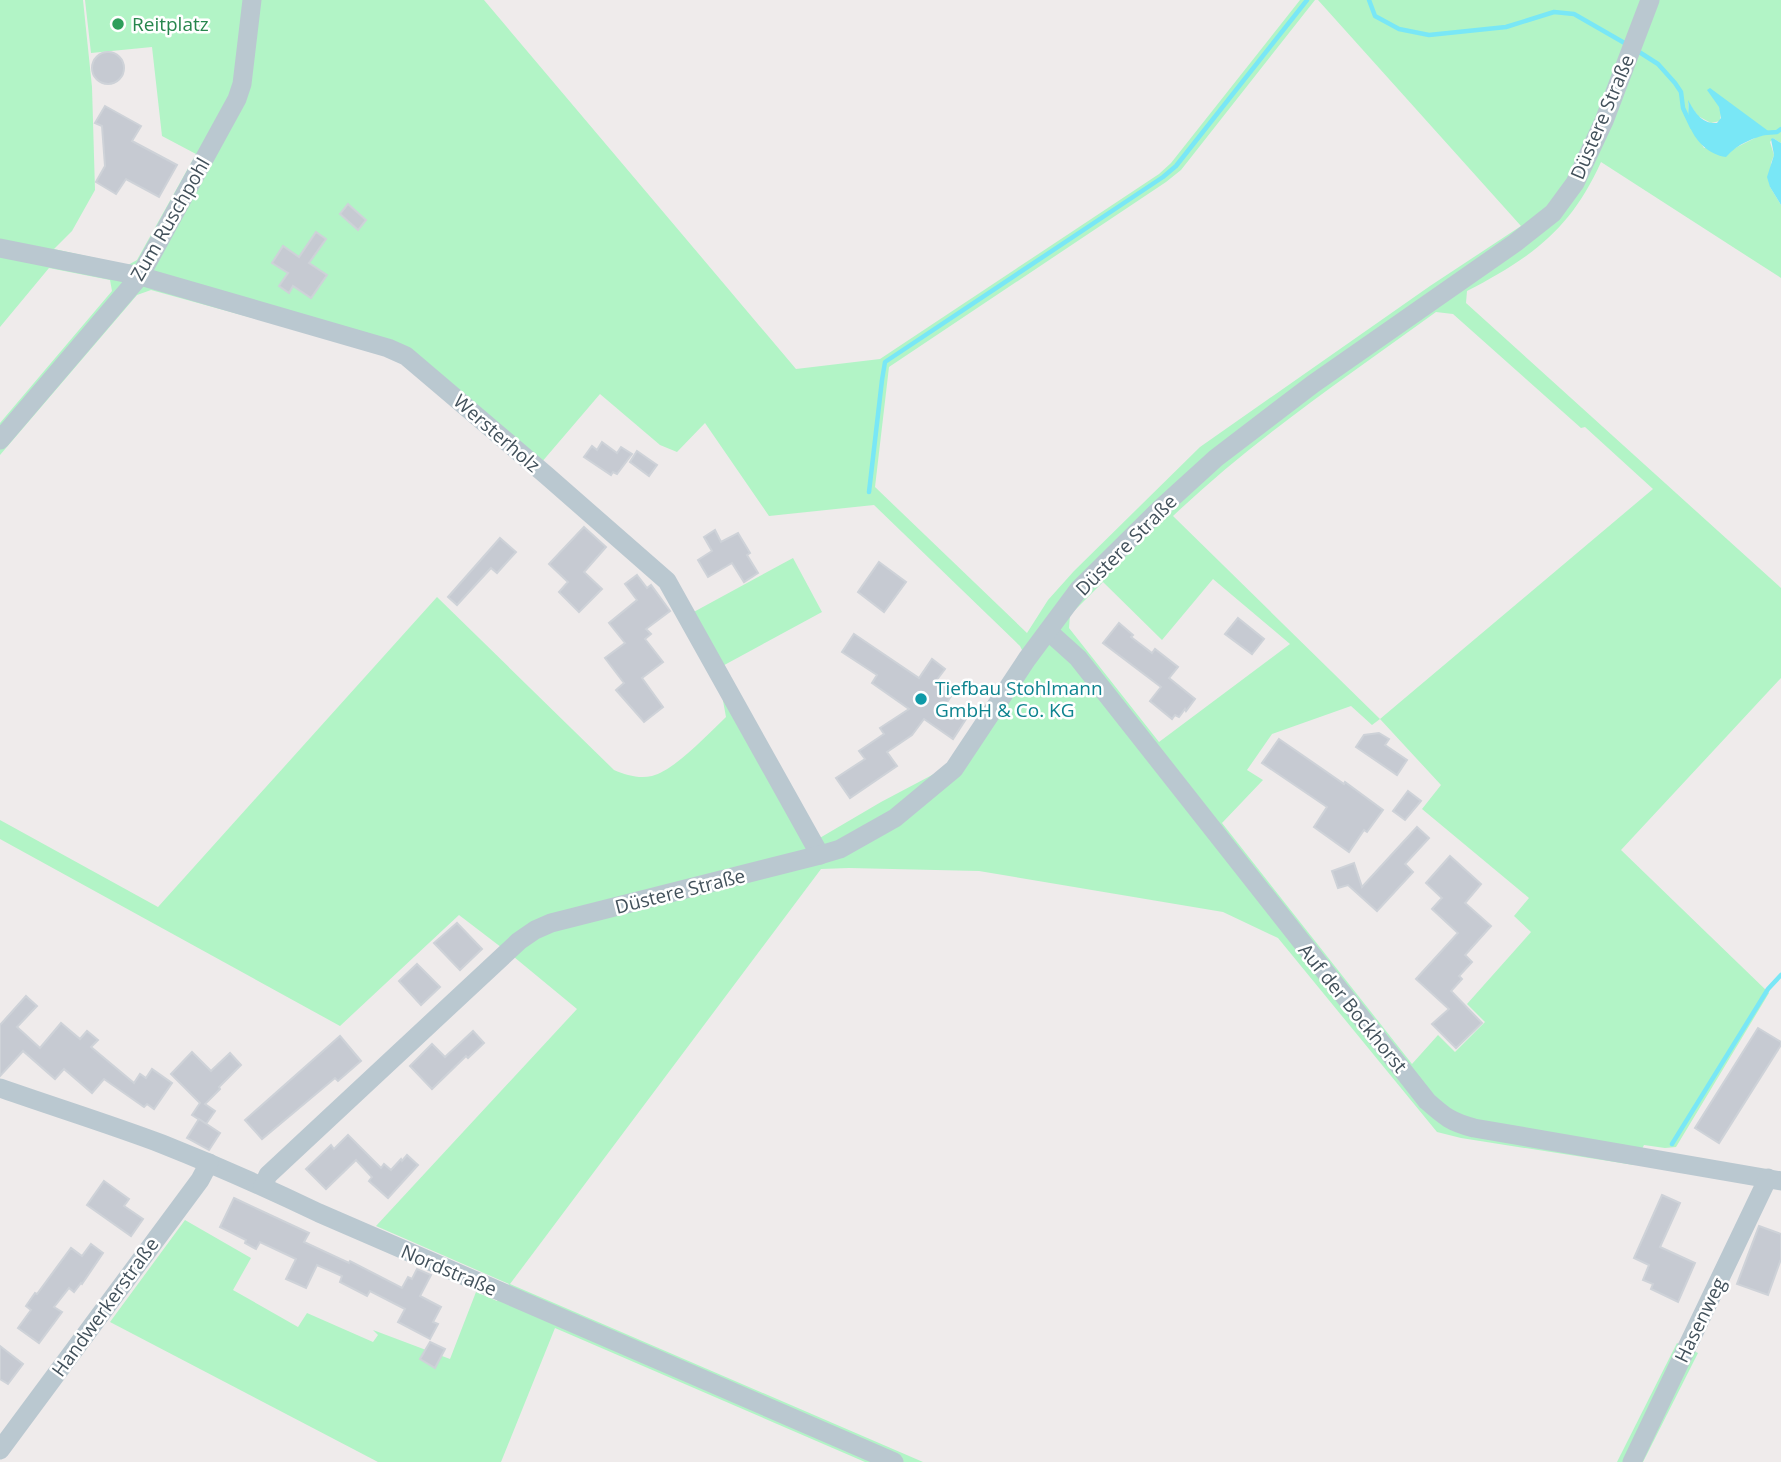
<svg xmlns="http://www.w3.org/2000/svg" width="1781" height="1462" font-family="'Open Sans',sans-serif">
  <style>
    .green { fill: #b2f4c6; fill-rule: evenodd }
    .water { fill: #79e7f6 }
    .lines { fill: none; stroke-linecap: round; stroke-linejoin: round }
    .stream { stroke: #79e7f6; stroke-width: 4.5 }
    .building { fill: #c6cad2; stroke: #ced2d8; stroke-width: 2 }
    .minor { stroke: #bac8d0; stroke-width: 19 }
    .leisure-dot { fill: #2e9e5b; stroke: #fff; stroke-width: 2.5 }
    .culture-dot { fill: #0f9aa8; stroke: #fff; stroke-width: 2.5 }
    .labels { text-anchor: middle; stroke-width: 5; stroke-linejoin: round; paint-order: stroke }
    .leisure-label { font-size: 19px; fill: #27864d; stroke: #fff; text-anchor: start }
    .street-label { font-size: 19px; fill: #42515b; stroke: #fff }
    .culture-label { font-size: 19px; fill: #0d838f; stroke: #fff; text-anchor: start }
  </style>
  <rect width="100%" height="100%" fill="#efebeb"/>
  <g class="green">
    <path d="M0 0H83L92 87 95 190 72 231 54 249 128 265 137 260 196 154 162 136 152 47 91 53 85 0H484L796 369 880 359 1159 174 1171 163 1300 0H1315L1181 170 1166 182 889 367 875 487 1027 633 1048 600 1074 571 1200 447 1430 286 1521 226 1318 0H1781V143L1773 138 1770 142 1774 155 1771 163 1770 187 1781 205V278L1601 162C1571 229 1531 258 1467 291L1466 303 1781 588V678L1621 850 1769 993 1676 1147 1665 1148 1644 1145 1634 1165 1461 1138 1437 1132 1278 938 1223 912 979 871 849 868 821 869 510 1284 923 1462H865L555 1328 501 1462H378L110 1322 185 1220 251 1258 233 1290 298 1327 307 1313 373 1342 378 1335 373 1330 450 1359 476 1292 497 1301 509 1284 376 1226 577 1009 514 957 459 915 340 1026 0 839V820L158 907 437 597 614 770C626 775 639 779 652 776 675 770 708 734 726 717L717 668 690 614 793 558 822 612 717 669 818 839 881 802 951 765 1025 656 1020 646 874 505 769 516 705 423 677 452 660 445 600 394 541 463 404 365 387 355 151 290 137 295 0 455V423L112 291 110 280 49 268 0 327ZM1688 102 1698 116 1711 123 1720 121 1721 112 1719 107 1755 138 1733 149 1704 148 1690 124ZM1436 312 1453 314 1581 428 1585 427 1653 489 1380 719 1173 516C1253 440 1346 377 1436 312ZM1213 579 1290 644 1159 742 1069 628 1070 615 1103 582 1162 640ZM1351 706 1372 725 1380 719 1441 785 1422 809 1529 898 1514 916 1531 932 1467 1004 1485 1022 1455 1052 1438 1035 1412 1064 1222 823 1263 780 1247 770 1272 734Z"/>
    <polygon points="1677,1343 1698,1353 1643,1462 1617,1462"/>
  </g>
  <g class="water">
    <path d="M1710 88 1771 133C1754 138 1738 143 1726 157 1709 155 1694 140 1689 124 1688 117 1689 107 1688 100 1695 112 1701 124 1717 123L1721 118 1719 107 1707 90Z"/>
    <polygon points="1773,138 1781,143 1781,205 1770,187 1767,177 1774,155 1771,139"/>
  </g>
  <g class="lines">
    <g class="stream">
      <polyline points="1369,0 1375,16 1399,29 1429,35 1506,27 1554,12 1574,14 1581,18 1628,45"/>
      <polyline points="1636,50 1658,64 1675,83 1681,92 1683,108 1692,127"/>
      <polyline points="1764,133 1777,132 1781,129"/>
      <polyline points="869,492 882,380 885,362 1163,177 1176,166 1307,0"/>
      <polyline points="1672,1144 1768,989 1781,975"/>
    </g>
  </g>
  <g class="building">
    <circle cx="108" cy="68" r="16"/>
    <polygon points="105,106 141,126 132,141 177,165 159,197 126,179 116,194 96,182 105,166 102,126 95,123"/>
    <polygon points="348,204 366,220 358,230 340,214"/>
    <polygon points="316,232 326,239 309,263 327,275 311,298 293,286 289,293 279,286 288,273 272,263 283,246 299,257"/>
    <polygon points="602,442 617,453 621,447 632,454 617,474 613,472 611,475 584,457 592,446 597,450"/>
    <polygon points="637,451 657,465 649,476 630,462"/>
    <polygon points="584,527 606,547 584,572 602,589 579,612 559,592 568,582 549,564"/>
    <polygon points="715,530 721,542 738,533 750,553 747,555 758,573 744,582 732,563 708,577 698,560 712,551 704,537"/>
    <polygon points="500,538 516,552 497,573 491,568 457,605 448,597"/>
    <polygon points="879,562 906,582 884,612 858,592"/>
    <polygon points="637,575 647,588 651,585 670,611 646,629 651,634 645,639 663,662 642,678 663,707 644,722 616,690 624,683 605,658 625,643 609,623 637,600 625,584"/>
    <polygon points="1238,618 1264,639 1252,654 1225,634"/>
    <polygon points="1119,623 1133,635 1131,637 1152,653 1155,649 1178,667 1169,678 1195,699 1186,711 1185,709 1179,717 1175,715 1172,719 1150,701 1161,687 1103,643"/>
    <polygon points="854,634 919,678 932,659 945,669 936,681 953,693 946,704 966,719 953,739 924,719 912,735 887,752 897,766 850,798 836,778 865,759 859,751 884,734 880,728 909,709 872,683 877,675 842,652"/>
    <polygon points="1379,733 1389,739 1385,745 1407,760 1397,775 1356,747 1364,735"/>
    <polygon points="1279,739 1344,784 1345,782 1383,810 1367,832 1364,830 1349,852 1314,827 1327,807 1262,763"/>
    <polygon points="1408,791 1421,801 1405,820 1393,811"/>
    <polygon points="1417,827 1429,838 1405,864 1413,872 1377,911 1348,885 1338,888 1332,871 1354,863 1362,887"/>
    <polygon points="1450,856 1481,884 1465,903 1491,926 1465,955 1472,962 1459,976 1462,979 1451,991 1482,1023 1456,1048 1432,1024 1449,1009 1416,979 1458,933 1432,909 1442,898 1426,883"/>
    <polygon points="457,923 482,949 460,970 434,943"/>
    <polygon points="417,964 440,987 421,1005 399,981"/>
    <polygon points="26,996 37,1006 17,1027 40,1048 61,1023 80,1039 87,1031 98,1040 91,1047 134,1083 140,1074 146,1078 152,1069 172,1083 154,1109 147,1104 144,1107 104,1079 92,1093 64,1069 55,1079 23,1051 0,1076 0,1025"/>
    <polygon points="1758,1028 1781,1042 1781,1045 1719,1143 1695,1128"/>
    <polygon points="473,1031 484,1043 468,1058 466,1056 432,1089 410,1066 432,1044 445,1057"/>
    <polygon points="340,1036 361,1061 338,1081 335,1078 262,1139 245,1120"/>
    <polygon points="192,1052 211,1071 230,1053 241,1065 219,1087 220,1089 205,1104 215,1111 206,1124 192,1115 200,1103 171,1074"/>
    <polygon points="199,1119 220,1133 209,1150 187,1138"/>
    <polygon points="348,1135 381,1168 384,1164 391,1170 401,1159 402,1161 407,1155 418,1165 388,1198 369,1181 372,1177 356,1160 326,1189 306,1169 331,1145 334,1149"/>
    <polygon points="104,1181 129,1199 124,1206 143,1219 131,1236 87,1205"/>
    <polygon points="1662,1195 1680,1203 1660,1247 1695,1263 1678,1302 1651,1289 1653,1284 1643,1280 1649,1265 1634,1258"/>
    <polygon points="234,1198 309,1233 304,1242 349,1263 350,1261 402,1288 408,1277 412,1279 417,1269 431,1275 420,1296 441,1307 433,1322 438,1324 430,1339 398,1322 405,1309 370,1291 367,1296 340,1282 342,1276 317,1265 306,1288 286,1279 296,1259 260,1242 256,1249 245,1243 246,1240 220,1227"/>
    <polygon points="1759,1226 1781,1234 1781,1259 1768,1295 1737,1284"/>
    <polygon points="91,1244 103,1253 82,1284 81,1283 74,1292 69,1288 54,1307 62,1312 39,1343 18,1328 31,1310 26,1306 35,1293 37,1294 71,1248 82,1256"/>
    <polygon points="430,1342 445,1349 435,1368 420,1359"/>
    <polygon points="0,1346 23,1364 8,1384 0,1379"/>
  </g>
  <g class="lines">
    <g class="minor">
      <polyline points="0,248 140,276 388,348 406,356 546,475 667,581 820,855"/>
      <polyline points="0,440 140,276 237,99 242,84 252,0"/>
      <path d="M1048 631 1078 658 1427 1101C1445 1117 1451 1122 1474 1128L1781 1181"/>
      <path d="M0 1088C54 1107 109 1124 162 1144 215 1165 267 1188 319 1213L894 1462"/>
      <polyline points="263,1186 268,1175 519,941 535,930 551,923 820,855 840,849 895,818 954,769 1027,659 1079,589 1161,508 1216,458 1313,384 1515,243 1553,213 1575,183 1604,121 1650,0"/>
      <polyline points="0,1450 200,1180 209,1163"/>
      <polyline points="1632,1462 1768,1178"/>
    </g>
  </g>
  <circle class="leisure-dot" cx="118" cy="24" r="7"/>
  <circle class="culture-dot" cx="921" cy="699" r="7"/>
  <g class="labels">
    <g class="leisure-label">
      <text x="132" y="31">Reitplatz</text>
    </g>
    <g class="street-label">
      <text transform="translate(1602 117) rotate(-67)" y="7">Düstere Straße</text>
      <text transform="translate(170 219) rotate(-60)" y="7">Zum Ruschpohl</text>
      <text transform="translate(497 433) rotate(41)" y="7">Wersterholz</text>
      <text transform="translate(1126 545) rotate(-45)" y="7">Düstere Straße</text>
      <text transform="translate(680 891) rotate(-14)" y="7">Düstere Straße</text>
      <text transform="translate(1353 1008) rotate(51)" y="7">Auf der Bockhorst</text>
      <text transform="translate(449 1270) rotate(23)" y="7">Nordstraße</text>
      <text transform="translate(105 1307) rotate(-54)" y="7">Handwerkerstraße</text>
      <text transform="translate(1700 1320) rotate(-64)" y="7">Hasenweg</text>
    </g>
    <g class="culture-label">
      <text x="935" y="695">Tiefbau Stohlmann<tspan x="935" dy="22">GmbH &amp; Co. KG</tspan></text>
    </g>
  </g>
</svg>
